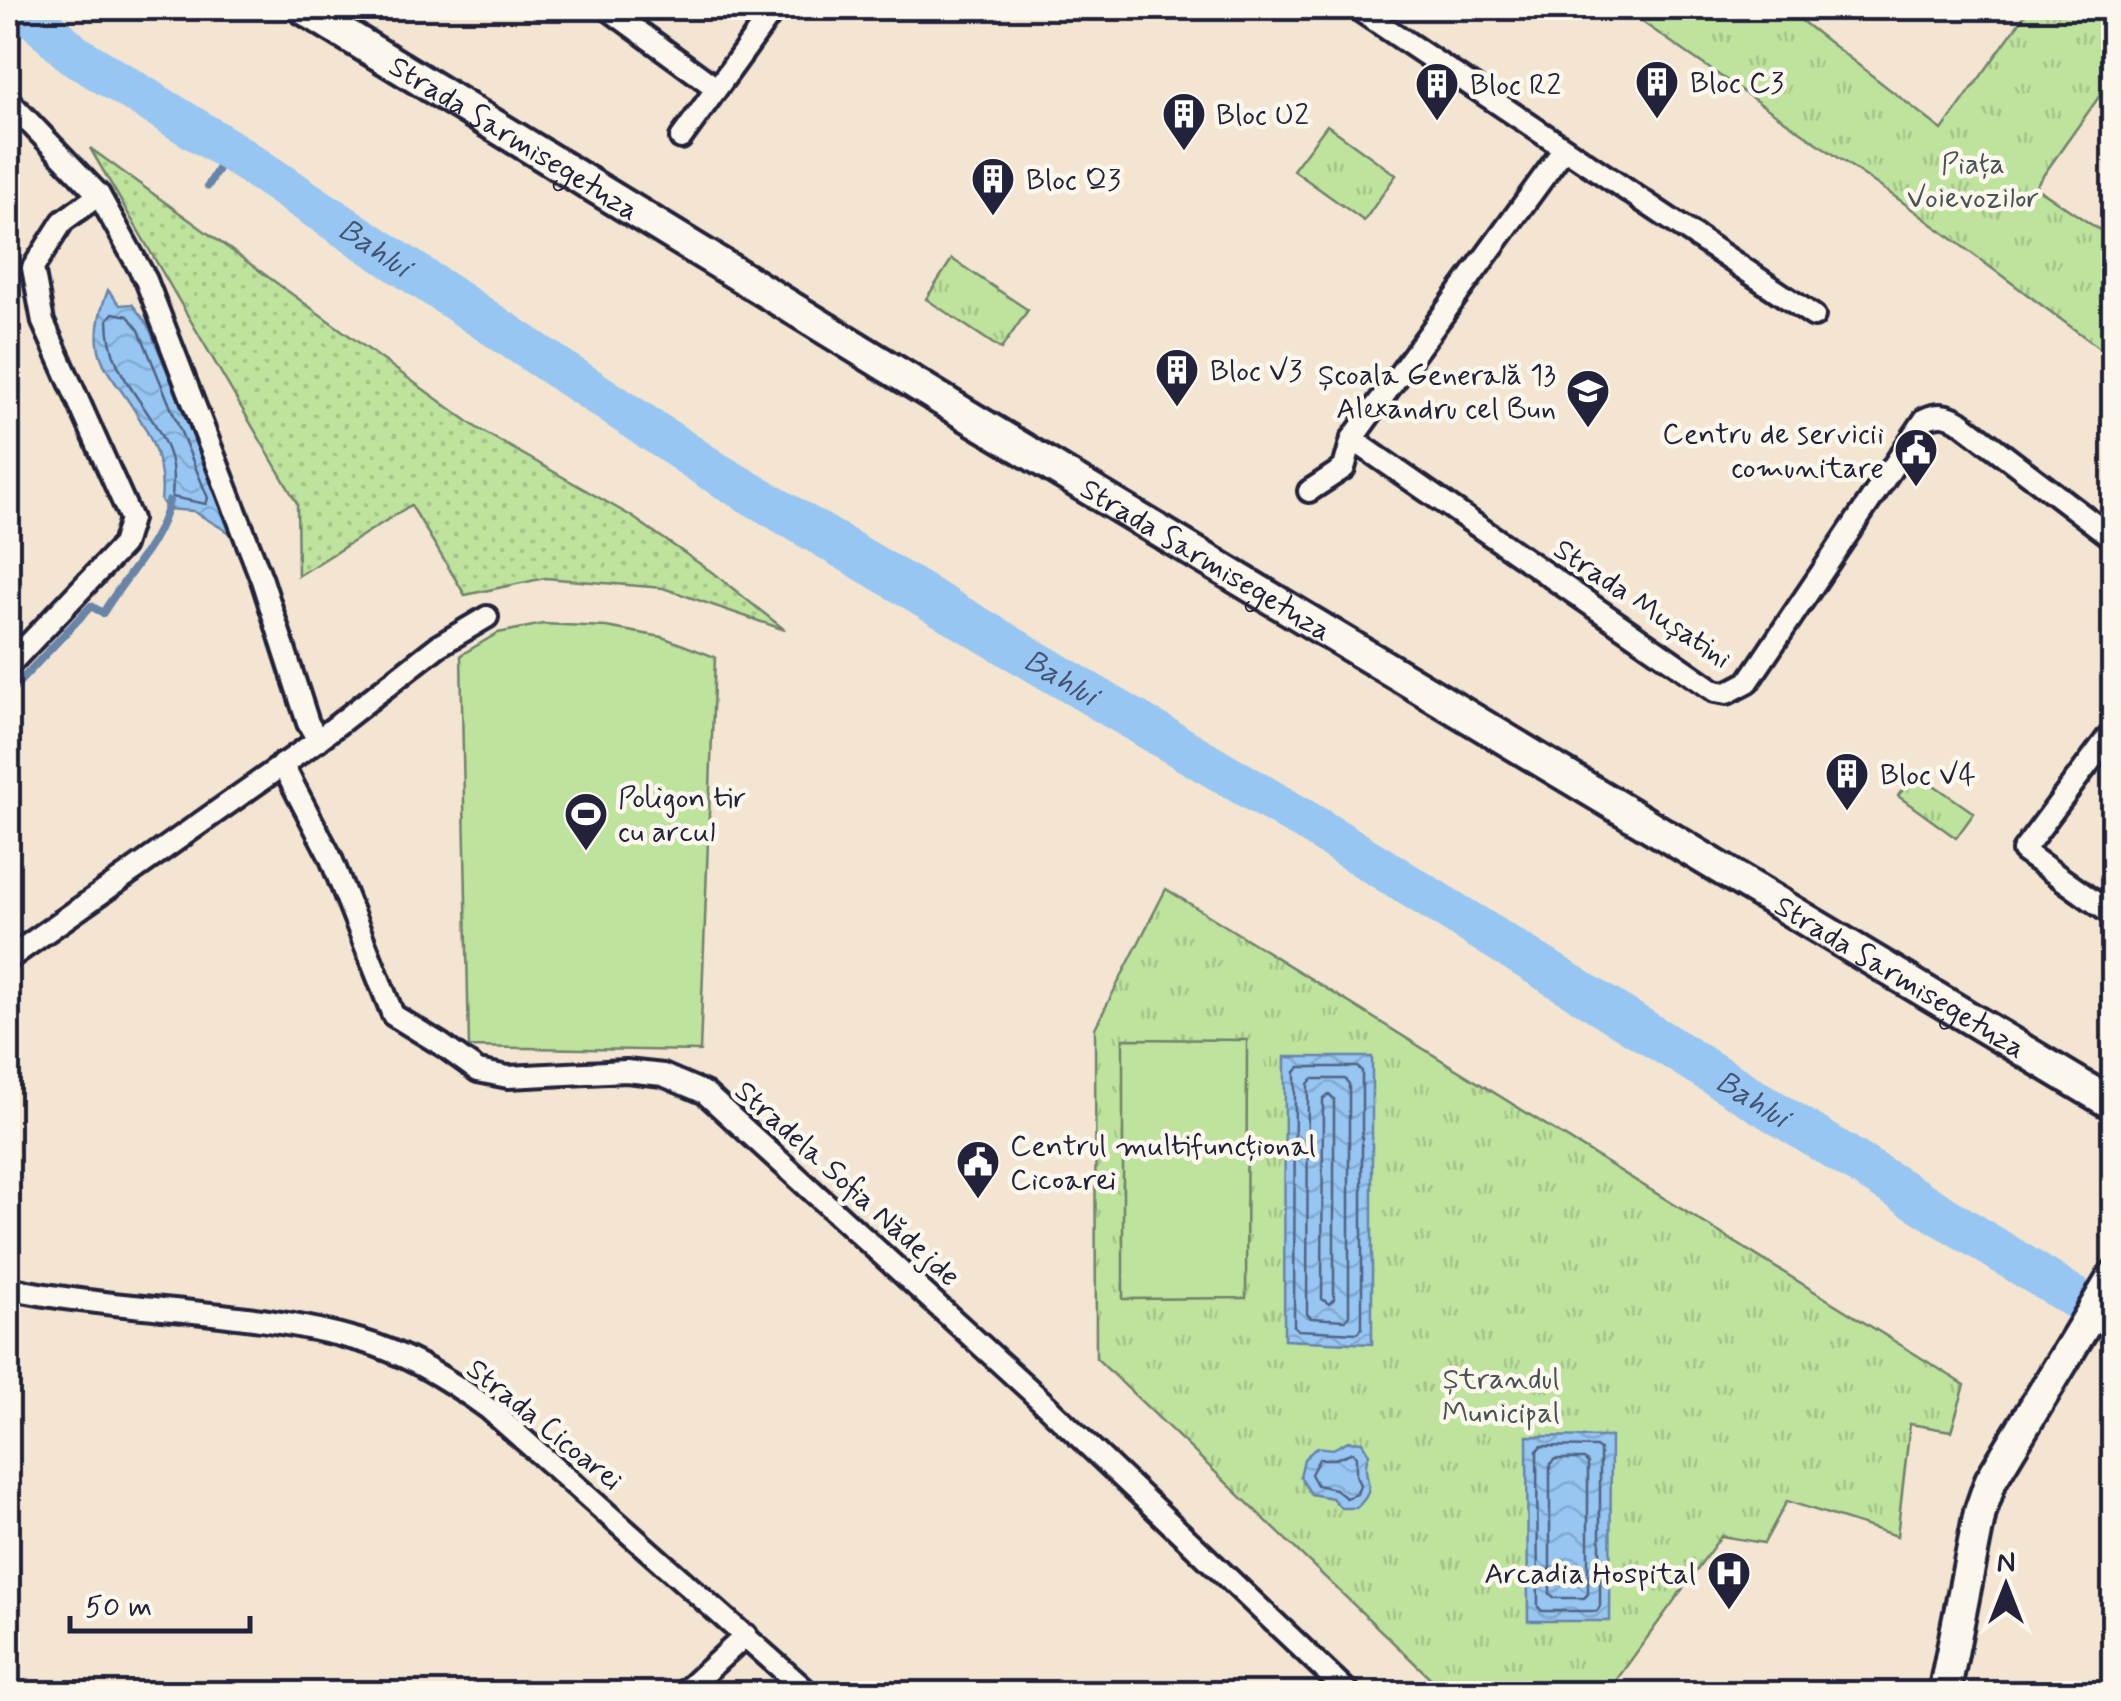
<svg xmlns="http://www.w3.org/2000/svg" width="2121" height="1701" font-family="Mynerve,sans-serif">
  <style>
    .grass { fill: url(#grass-dots); stroke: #70826c; stroke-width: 2.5 }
    .park { fill: url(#park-tufts); stroke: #70826c; stroke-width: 2.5 }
    .garden { fill: #bee39d; stroke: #70826c; stroke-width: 2.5 }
    .water { fill: url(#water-waves); stroke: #6884a9; stroke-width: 2.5 }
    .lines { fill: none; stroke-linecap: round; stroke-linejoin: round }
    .shore { stroke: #516484; stroke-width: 2.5 }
    .stream { stroke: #6884a9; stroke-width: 8 }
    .river { stroke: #97c6f2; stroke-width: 42 }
    .street-casing { stroke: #22223b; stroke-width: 28 }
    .secondary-casing { stroke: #22223b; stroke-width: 38 }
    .street { stroke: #fbf7ec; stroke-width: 20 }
    .secondary { stroke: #fbf7ec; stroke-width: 30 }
    .labels { text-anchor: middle; stroke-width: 9; stroke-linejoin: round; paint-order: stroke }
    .poi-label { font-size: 30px; fill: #22223b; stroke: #fbf7ec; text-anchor: start }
    .street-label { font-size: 30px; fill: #22223b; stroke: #fbf7ec }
    .park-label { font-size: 30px; fill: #495254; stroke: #fbf7ec }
    .water-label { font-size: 32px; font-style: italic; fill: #455372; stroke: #fbf7ec }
  </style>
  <defs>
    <pattern id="grass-dots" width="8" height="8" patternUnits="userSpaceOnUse" patternTransform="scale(2.5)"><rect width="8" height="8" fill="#bee39d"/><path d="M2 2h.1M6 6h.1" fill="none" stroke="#a3c288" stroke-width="1.8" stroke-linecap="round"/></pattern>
    <pattern id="park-tufts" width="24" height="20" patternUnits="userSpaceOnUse" patternTransform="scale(2.5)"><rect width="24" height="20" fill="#bee39d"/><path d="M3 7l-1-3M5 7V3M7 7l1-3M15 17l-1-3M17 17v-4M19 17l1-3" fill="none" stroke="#a3c288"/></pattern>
    <pattern id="water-waves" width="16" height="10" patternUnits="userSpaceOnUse" patternTransform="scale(2.5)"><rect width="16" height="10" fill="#97c6f2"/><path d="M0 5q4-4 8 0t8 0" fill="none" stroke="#82aad0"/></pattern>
  </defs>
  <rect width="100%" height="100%" fill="#f3e5d1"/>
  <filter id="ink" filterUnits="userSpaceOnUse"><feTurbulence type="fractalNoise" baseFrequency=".01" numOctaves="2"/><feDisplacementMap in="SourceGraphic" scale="20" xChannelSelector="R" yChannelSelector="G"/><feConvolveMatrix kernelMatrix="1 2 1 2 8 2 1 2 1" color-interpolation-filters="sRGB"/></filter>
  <g filter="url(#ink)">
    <polygon class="grass" points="90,148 477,428 631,516 716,575 785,630 663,588 545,578 465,595 411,505 298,576 297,503"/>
    <g class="park">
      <polygon points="1622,8 1785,8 1942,130 2030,8 2113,8 2113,77 2035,187 2113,239 2113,358 1901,201"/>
      <polygon points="1327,125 1396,175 1364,221 1293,170"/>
      <polygon points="952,259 1028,310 1001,349 926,299"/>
      <polygon points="1915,772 1974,813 1956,838 1898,796"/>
      <polygon points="1166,889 1965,1385 1951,1431 1910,1424 1897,1536 1787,1501 1764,1543 1721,1536 1607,1693 1446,1693 1096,1358 1095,1028"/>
    </g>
    <g class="garden">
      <polygon points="543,624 606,627 662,637 715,657 700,1051 469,1047 461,655 498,633"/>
      <polygon points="1123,1039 1247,1040 1246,1298 1123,1299"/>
    </g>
    <g class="water">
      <path d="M108 290 120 305 132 304 148 325 221 502 230 533 193 511 167 509 161 500C166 459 146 426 123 393 112 378 100 363 98 344 96 324 101 309 108 290Z"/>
      <polygon points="1285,1057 1372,1057 1372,1344 1284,1340"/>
      <polygon points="1527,1436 1611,1437 1610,1621 1528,1621"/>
      <path d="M1348 1441 1362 1442 1369 1454C1358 1478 1382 1486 1356 1508H1341L1332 1498 1311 1494 1300 1477 1304 1459 1317 1447 1333 1449Z"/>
    </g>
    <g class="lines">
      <g class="shore">
        <path d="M113 313 128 316 139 330 208 498 206 504 172 497C173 483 174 470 170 457 153 403 108 381 108 319Z"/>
        <polygon points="1300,1067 1357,1067 1362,1071 1362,1328 1358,1333 1298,1330 1294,1326 1295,1072"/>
        <polygon points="1312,1079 1345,1079 1349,1084 1349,1315 1345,1320 1311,1318 1307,1314 1308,1084"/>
        <polygon points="1329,1094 1334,1099 1334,1299 1329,1304 1322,1299 1323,1099"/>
        <polygon points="1542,1446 1596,1447 1600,1450 1600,1606 1597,1611 1542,1611 1538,1607 1537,1451"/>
        <polygon points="1353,1452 1356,1456 1356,1475 1360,1485 1357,1494 1346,1498 1335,1489 1317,1485 1311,1474 1319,1459 1335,1459"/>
        <polygon points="1555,1459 1584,1459 1588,1463 1588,1594 1584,1598 1555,1598 1550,1594 1550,1464"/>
      </g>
      <g class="stream">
        <polyline points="208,186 229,150"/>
        <path d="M8 694 91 606 103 613C125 576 159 545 169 501"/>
      </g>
      <path class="river" id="s1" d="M25 8 73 54 229 150 713 471 1312 825 2114 1322"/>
      <defs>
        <g id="street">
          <polyline points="607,8 716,88"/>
          <polyline points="1356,8 1814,316"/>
          <polyline points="8,100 99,195 146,280 262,580 308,723 318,740"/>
          <polyline points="681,138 775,8"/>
          <path d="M1352 439 1715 691 1727 693 1748 682 1925 419C1938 413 1947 414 1959 421L2114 539"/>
          <polyline points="1309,491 1344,468 1352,439 1564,149"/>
          <polyline points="8,666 123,545 131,519 43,322 33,268 63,221 99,195"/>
          <polyline points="2114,729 2023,851 2114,916"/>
          <polyline points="282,764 330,856 393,1015 442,1045 478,1071 508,1077 626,1071 663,1075 705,1093 1031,1391 1350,1694"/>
          <polyline points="8,959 318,740 438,646 487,617"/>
          <path d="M8 1288C124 1313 246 1307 362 1341 408 1354 451 1381 489 1409L810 1694"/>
          <polyline points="682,1694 746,1635"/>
        </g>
        <g id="secondary">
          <path id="s2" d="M303 8 973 419 2114 1105"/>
          <polyline points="1944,1694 1980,1512 1991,1480 2114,1276"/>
        </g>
      </defs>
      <use href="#street" class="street-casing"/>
      <use href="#secondary" class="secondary-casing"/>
      <use href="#street" class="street"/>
      <use href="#secondary" class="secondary"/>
    </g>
  </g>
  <defs>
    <symbol id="building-pin" viewBox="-11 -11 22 30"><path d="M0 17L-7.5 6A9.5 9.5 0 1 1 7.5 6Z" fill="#22223b" stroke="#fbf7ec"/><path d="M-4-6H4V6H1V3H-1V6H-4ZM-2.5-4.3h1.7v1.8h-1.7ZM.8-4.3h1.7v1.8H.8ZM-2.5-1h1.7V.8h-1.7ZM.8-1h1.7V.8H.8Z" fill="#fff"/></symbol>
    <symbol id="school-pin" viewBox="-11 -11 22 30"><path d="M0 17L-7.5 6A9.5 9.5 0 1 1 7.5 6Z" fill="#22223b" stroke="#fbf7ec"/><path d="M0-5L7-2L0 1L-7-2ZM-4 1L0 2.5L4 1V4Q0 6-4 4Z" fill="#fff"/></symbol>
    <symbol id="civic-pin" viewBox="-11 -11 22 30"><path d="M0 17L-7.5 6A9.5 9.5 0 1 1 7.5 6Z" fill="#22223b" stroke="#fbf7ec"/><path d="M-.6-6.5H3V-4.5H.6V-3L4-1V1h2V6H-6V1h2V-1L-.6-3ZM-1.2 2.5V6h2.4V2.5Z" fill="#fff"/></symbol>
    <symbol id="stadium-pin" viewBox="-11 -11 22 30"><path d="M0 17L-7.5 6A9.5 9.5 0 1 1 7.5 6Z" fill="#22223b" stroke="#fbf7ec"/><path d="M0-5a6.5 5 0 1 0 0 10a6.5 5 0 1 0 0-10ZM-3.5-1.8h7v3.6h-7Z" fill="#fff"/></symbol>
    <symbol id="hospital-pin" viewBox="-11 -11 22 30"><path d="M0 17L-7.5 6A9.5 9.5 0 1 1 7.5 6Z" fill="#22223b" stroke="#fbf7ec"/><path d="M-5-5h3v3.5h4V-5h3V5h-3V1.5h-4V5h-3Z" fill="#fff"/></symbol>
  </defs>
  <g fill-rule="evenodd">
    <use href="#building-pin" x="1632" y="57" width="50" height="68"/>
    <use href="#building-pin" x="1412" y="59" width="50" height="68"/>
    <use href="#building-pin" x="1159" y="89" width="50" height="68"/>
    <use href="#building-pin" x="968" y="154" width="50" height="68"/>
    <use href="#building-pin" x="1152" y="345" width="50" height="68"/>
    <use href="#school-pin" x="1563" y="366" width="50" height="68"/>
    <use href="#civic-pin" x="1891" y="425" width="50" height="68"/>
    <use href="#building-pin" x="1822" y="749" width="50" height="68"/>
    <use href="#stadium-pin" x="561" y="789" width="50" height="68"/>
    <use href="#civic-pin" x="953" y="1137" width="50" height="68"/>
    <use href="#hospital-pin" x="1704" y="1548" width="50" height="68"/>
  </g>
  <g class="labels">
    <g class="poi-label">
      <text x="1690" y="92">Bloc C3</text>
      <text x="1470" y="94">Bloc R2</text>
      <text x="1216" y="124">Bloc U2</text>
      <text x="1026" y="189">Bloc Q3</text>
      <text x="1210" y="380">Bloc V3</text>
      <text x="1556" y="384" text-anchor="end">Școala Generală 13<tspan x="1556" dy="34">Alexandru cel Bun</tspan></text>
      <text x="1884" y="443" text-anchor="end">Centru de servicii<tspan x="1884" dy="34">comunitare</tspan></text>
      <text x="1880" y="784">Bloc V4</text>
      <text x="618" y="807">Poligon tir<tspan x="618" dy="34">cu arcul</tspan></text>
      <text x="1010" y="1155">Centrul multifuncțional<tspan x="1010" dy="34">Cicoarei</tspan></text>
      <text x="1696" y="1583" text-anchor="end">Arcadia Hospital</text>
    </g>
    <g class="street-label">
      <text dy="10" stroke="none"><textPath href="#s2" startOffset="248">Strada Sarmisegetuza</textPath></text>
      <text dy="10" stroke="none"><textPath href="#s2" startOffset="1058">Strada Sarmisegetuza</textPath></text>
      <text transform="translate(1643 603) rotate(34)" y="10">Strada Mușatini</text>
      <text dy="10" stroke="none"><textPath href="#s2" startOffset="1868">Strada Sarmisegetuza</textPath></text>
      <text transform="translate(848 1183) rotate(42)" y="10">Stradela Sofia Nădejde</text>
      <text transform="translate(545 1424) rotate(39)" y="10">Strada Cicoarei</text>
    </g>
    <g class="park-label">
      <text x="1973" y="173">Piața<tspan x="1973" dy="34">Voievozilor</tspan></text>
      <text x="1501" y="1388">Ștrandul<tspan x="1501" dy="34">Municipal</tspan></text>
    </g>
    <g class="water-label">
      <text dy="11" stroke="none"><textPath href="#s1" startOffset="425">Bahlui</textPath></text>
      <text dy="11" stroke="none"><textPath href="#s1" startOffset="1235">Bahlui</textPath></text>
      <text dy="11" stroke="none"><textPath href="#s1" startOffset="2045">Bahlui</textPath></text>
    </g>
  </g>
  <rect width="2121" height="1701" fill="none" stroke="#fbf7ec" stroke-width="40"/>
  <rect x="20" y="20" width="2081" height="1661" fill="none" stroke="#22223b" stroke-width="4" filter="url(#ink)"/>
  <g transform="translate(2006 1586)" stroke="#fbf7ec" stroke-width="8" paint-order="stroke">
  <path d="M0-8L18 38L0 25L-18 38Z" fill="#22223b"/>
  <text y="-15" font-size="28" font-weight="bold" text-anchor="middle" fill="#22223b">N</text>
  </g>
  <path d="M70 1616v15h180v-15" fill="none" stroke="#22223b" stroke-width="5"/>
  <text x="85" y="1616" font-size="30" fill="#22223b" stroke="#fbf7ec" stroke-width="8" paint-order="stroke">50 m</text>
</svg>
